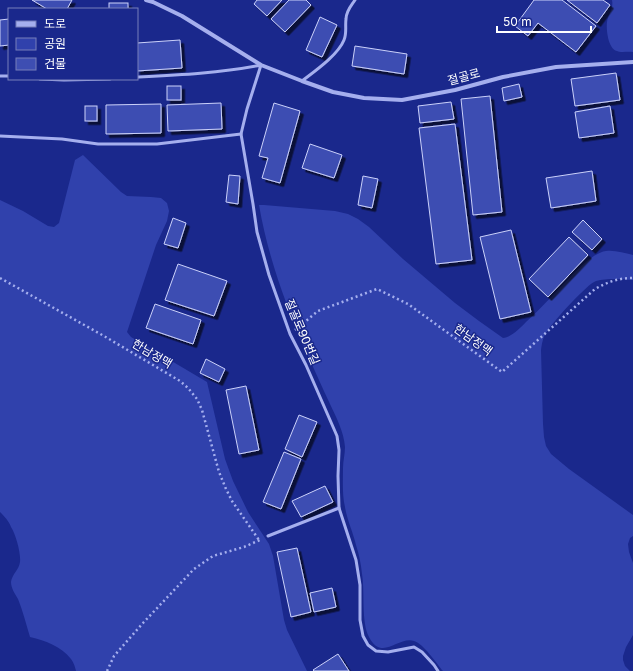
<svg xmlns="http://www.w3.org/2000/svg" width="633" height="671" font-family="Inter,'Noto Sans KR',sans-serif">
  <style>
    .green { fill: #3041ac }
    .building { fill: #3e4eb2; stroke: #cbd1fa; filter: url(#shadow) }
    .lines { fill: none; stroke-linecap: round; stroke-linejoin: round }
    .path { stroke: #a5afee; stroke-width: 2.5; stroke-dasharray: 2 3; stroke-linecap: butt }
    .service { stroke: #a5afee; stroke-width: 3 }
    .minor { stroke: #a5afee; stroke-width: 4 }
    .labels { text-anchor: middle; stroke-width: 3; stroke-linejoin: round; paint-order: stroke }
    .street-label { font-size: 12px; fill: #fff; stroke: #1a288c }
  </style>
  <defs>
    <filter id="shadow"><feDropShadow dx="3.5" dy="3.5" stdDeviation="0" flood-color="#0009"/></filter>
  </defs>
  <rect width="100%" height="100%" fill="#1a288c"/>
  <g class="green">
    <path d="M612 0H633V52C628 51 621 53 617 51 608 49 606 29 607 22 608 14 614 8 612 0Z"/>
    <path d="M83 155 121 192 127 196 151 197 161 198 167 203 169 211 167 221 156 245 127 332 131 337 207 382 225 459 233 481 248 512 269 544 273 556 284 620 287 630 307 671H76C75 667 74 663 71 659 61 646 46 641 30 637 26 624 23 611 18 599 15 594 11 588 11 582 12 574 19 570 20 562 21 553 16 535 11 527 9 521 4 516 0 512V200L23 211 48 226 54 227 59 223 75 160Z"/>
    <path d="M259 205H264L335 211 348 214 358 219 369 227 403 259 455 303 479 321 503 338C512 337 520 328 526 322 536 313 546 302 556 292 568 280 590 253 606 251 615 250 624 253 633 255V280C621 279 607 278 596 281 587 284 554 321 548 330 543 336 542 343 541 350L543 424 544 437 546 446 551 454 569 469 633 515V536L630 538 628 544 629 552 633 563V635L626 647 623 656V660L625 666 630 671H443C436 663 424 644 414 641 398 636 382 662 369 637 361 622 365 592 362 574 361 564 359 554 356 545 353 532 347 520 345 507 342 495 343 480 343 468 343 461 345 454 345 447 344 432 336 417 330 404 322 387 315 371 307 354 286 306 268 257 259 205Z"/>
  </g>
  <g class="building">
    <polygon points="32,0 72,0 67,9 47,9"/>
    <polygon points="257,0 282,0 267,16 254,4"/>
    <polygon points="289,0 306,0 311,5 285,32 271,19"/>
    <polygon points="534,0 562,0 596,26 576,52 538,23 528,36 515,26"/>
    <polygon points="567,0 603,0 610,5 597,23"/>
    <rect x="109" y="3" width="19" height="6"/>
    <polygon points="320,17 337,25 322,57 306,50"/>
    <polygon points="9,19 9,45 0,46 0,20"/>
    <polygon points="180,40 182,68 137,71 137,43"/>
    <polygon points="355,46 407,54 404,74 352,66"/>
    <polygon points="616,73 620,100 575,106 571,79"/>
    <polygon points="519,84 522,97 504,101 502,88"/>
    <rect x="167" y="86" width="14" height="14"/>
    <polygon points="490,96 502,212 473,215 461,99"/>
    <polygon points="451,102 454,119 420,123 418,106"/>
    <polygon points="221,103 222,129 168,131 167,105"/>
    <polygon points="274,103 300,111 280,183 262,178 268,158 259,156"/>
    <polygon points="161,104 161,133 106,134 106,105"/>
    <rect x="85" y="106" width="12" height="15"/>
    <polygon points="610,106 614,133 579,138 575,112"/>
    <polygon points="455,124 472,260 436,264 419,128"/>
    <polygon points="310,144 342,155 334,178 302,168"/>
    <polygon points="592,171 596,201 551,208 546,178"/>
    <polygon points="229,175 240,176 238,204 226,202"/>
    <polygon points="363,176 378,179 372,208 358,205"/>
    <polygon points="173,218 186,223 178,248 164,244"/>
    <polygon points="583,220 602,239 592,250 572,232"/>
    <polygon points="511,230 531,312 500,319 480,237"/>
    <polygon points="569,237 588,255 548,297 529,279"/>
    <polygon points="178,264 227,281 214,316 165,300"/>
    <polygon points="155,304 201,320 193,344 146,328"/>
    <polygon points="206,359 225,369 219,382 200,373"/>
    <polygon points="246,386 259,450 239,454 226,390"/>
    <polygon points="299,415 317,422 302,457 285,449"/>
    <polygon points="284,452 301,459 281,509 263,502"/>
    <polygon points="325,486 333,502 301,517 292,501"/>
    <polygon points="297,548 311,612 291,617 277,552"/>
    <polygon points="332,588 336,607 314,612 310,593"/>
    <polygon points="338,654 349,671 314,671 313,670"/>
  </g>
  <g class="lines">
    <g class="path">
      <polyline points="0,278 104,336 180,381 188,388 197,399 202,410 219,472 226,489 232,501 259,540"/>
      <path d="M295 330 318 311 377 289 408 304 502 372 595 289C607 282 619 278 633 278"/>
      <polyline points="107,671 114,656 143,623 194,569 213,556 244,547 260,540"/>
    </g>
    <g class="service">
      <polyline points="0,76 9,76"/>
      <path d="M137 77C178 75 221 73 261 65L247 109 241 134 253 204 257 232 269 275 290 334 306 365 337 436 339 450 338 476 339 508 356 560 360 585V620L363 636 368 645 376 651 388 652 414 647 422 652 434 665 438 671"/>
      <polyline points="40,79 64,80 110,79"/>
      <path d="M302 81C315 71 338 55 344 40 347 33 345 26 346 19 346 11 351 6 355 0"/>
      <polyline points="0,136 62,139 98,144 157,144 241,134"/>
      <polyline points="268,536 339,508"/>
    </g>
    <polyline class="minor" points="146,0 153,2 182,16 261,65 302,81 333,92 364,98 402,100 455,90 503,77 556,67 633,62"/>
  </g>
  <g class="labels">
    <g class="street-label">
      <text transform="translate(464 77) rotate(-15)" y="4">절골로</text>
      <text transform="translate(302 332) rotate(67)" y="4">절골로90번길</text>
      <text transform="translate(473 340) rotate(36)" y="4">한남정맥</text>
      <text transform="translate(152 354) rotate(31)" y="4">한남정맥</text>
    </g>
  </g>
  <rect x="8" y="8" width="130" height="72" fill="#1a288c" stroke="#767eba"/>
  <rect x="16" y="21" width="20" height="6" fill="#a5afee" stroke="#767eba"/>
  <text x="44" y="28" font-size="12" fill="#ffffff">도로</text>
  <rect x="16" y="38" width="20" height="12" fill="#3041ac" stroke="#767eba"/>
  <text x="44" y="48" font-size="12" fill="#ffffff">공원</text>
  <rect x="16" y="58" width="20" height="12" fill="#3e4eb2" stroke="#767eba"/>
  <text x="44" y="68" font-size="12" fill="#ffffff">건물</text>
  <path d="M497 26v6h94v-6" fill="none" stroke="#ffffff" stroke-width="2"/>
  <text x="503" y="26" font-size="12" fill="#ffffff" stroke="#1a288c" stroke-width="3" paint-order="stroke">50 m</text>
</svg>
